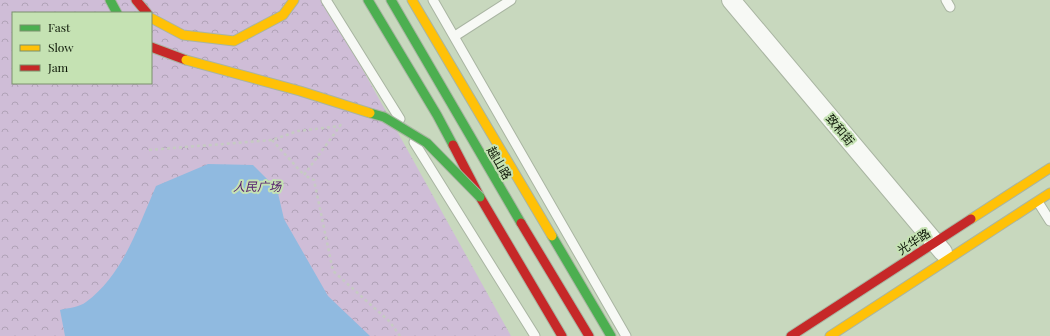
<svg xmlns="http://www.w3.org/2000/svg" width="1050" height="336" font-family="'Playfair Display','Noto Sans SC',serif">
  <style>
    .park { fill: url(#park-crowns); fill-rule: evenodd }
    .water { fill: #90bae0 }
    .lines { fill: none; stroke-linecap: round; stroke-linejoin: round }
    .lane-casing { stroke: #a9b5a2; stroke-width: 11 }
    .street-casing { stroke: #a9b5a2; stroke-width: 20 }
    .fast-casing { stroke: #a9b5a2; stroke-width: 11 }
    .slow-casing { stroke: #a9b5a2; stroke-width: 11 }
    .jam-casing { stroke: #a9b5a2; stroke-width: 11 }
    .path { stroke: #c6cbc3; stroke-width: 2.5; stroke-dasharray: 3 3; stroke-linecap: butt }
    .lane { stroke: #f7f9f5; stroke-width: 9 }
    .street { stroke: #f7f9f5; stroke-width: 18 }
    .fast { stroke: #4caf50; stroke-width: 9 }
    .slow { stroke: #ffc107; stroke-width: 9 }
    .jam { stroke: #c62828; stroke-width: 9 }
    .fast-bridge-casing { stroke: #a9b5a2; stroke-width: 11; stroke-linecap: butt }
    .slow-bridge-casing { stroke: #a9b5a2; stroke-width: 11; stroke-linecap: butt }
    .fast-bridge { stroke: #4caf50; stroke-width: 9 }
    .slow-bridge { stroke: #ffc107; stroke-width: 9 }
    .labels { text-anchor: middle; stroke-width: 4; stroke-linejoin: round; paint-order: stroke }
    .street-label { font-size: 12px; fill: #0a1404; stroke: #c5e2b3 }
    .park-label { font-size: 12px; font-style: italic; fill: #53196b; stroke: #c5e2b3 }
  </style>
  <defs>
    <pattern id="park-crowns" width="20" height="18" patternUnits="userSpaceOnUse"><rect width="20" height="18" fill="#cfbdd7"/><path d="M2 6a3 3 0 1 1 6 0M12 15a3 3 0 1 1 6 0" fill="none" stroke="#b0a2b7"/></pattern>
  </defs>
  <rect width="100%" height="100%" fill="#c8d8be"/>
  <path class="park" d="M0 0H324L511 336H0ZM13 13H151V83H13Z"/>
  <path class="water" d="M208 164 253 165 277 189 284 219 328 296 370 336H65L60 310C68 308 80 307 86 302 123 275 138 227 156 186Z"/>
  <g class="lines">
    <defs>
      <g id="lane">
        <polyline points="326,0 400,119"/>
        <polyline points="433,0 626,336"/>
        <polyline points="946,0 950,7"/>
        <polyline points="455,36 511,0"/>
        <polyline points="414,142 535,336"/>
        <polyline points="1038,202 1050,221"/>
      </g>
      <polyline id="street" points="731,0 943,252"/>
      <g id="fast">
        <polyline points="110,0 117,13"/>
        <polyline points="368,0 437,115 453,145"/>
        <polyline points="391,0 521,223"/>
        <polyline points="552,236 611,336"/>
      </g>
      <g id="slow">
        <polyline points="412,0 552,236"/>
        <polyline points="151,18 183,35 234,41 283,15 294,0"/>
        <polyline points="971,219 1050,168"/>
        <polyline points="830,336 1050,193"/>
      </g>
      <g id="jam">
        <polyline points="136,0 147,13"/>
        <polyline points="151,47 186,60"/>
        <polyline points="453,145 480,197 562,336"/>
        <polyline points="521,223 589,336"/>
        <polyline points="791,336 971,219"/>
      </g>
    </defs>
    <use href="#lane" class="lane-casing"/>
    <use href="#street" class="street-casing"/>
    <use href="#fast" class="fast-casing"/>
    <use href="#slow" class="slow-casing"/>
    <use href="#jam" class="jam-casing"/>
    <g class="path">
      <polyline points="341,124 340,126 304,175 314,180 333,271 390,322 400,336"/>
      <polyline points="272,140 304,175"/>
      <polyline points="149,150 272,140 298,131 340,126"/>
    </g>
    <use href="#lane" class="lane"/>
    <use href="#street" class="street"/>
    <use href="#fast" class="fast"/>
    <use href="#slow" class="slow"/>
    <use href="#jam" class="jam"/>
    <defs>
      <polyline id="fast-bridge" points="370,113 384,117 427,143 480,197"/>
      <polyline id="slow-bridge" points="186,60 300,91 370,113"/>
    </defs>
    <use href="#fast-bridge" class="fast-bridge-casing"/>
    <use href="#slow-bridge" class="slow-bridge-casing"/>
    <use href="#fast-bridge" class="fast-bridge"/>
    <use href="#slow-bridge" class="slow-bridge"/>
  </g>
  <g class="labels">
    <g class="street-label">
      <text transform="translate(840 130) rotate(50)" y="4">致和街</text>
      <text transform="translate(499 163) rotate(60)" y="4">越山路</text>
      <text transform="translate(914 242) rotate(-33)" y="4">光华路</text>
    </g>
    <g class="park-label">
      <text x="257" y="191">人民广场</text>
    </g>
  </g>
  <rect x="12" y="12" width="140" height="72" fill="#c5e2b3" stroke="#7a906d"/>
  <rect x="20" y="25" width="20" height="6" fill="#4caf50" stroke="#7a906d"/>
  <text x="48" y="32" font-size="12" fill="#0a1404">Fast</text>
  <rect x="20" y="45" width="20" height="6" fill="#ffc107" stroke="#7a906d"/>
  <text x="48" y="52" font-size="12" fill="#0a1404">Slow</text>
  <rect x="20" y="65" width="20" height="6" fill="#c62828" stroke="#7a906d"/>
  <text x="48" y="72" font-size="12" fill="#0a1404">Jam</text>
</svg>
